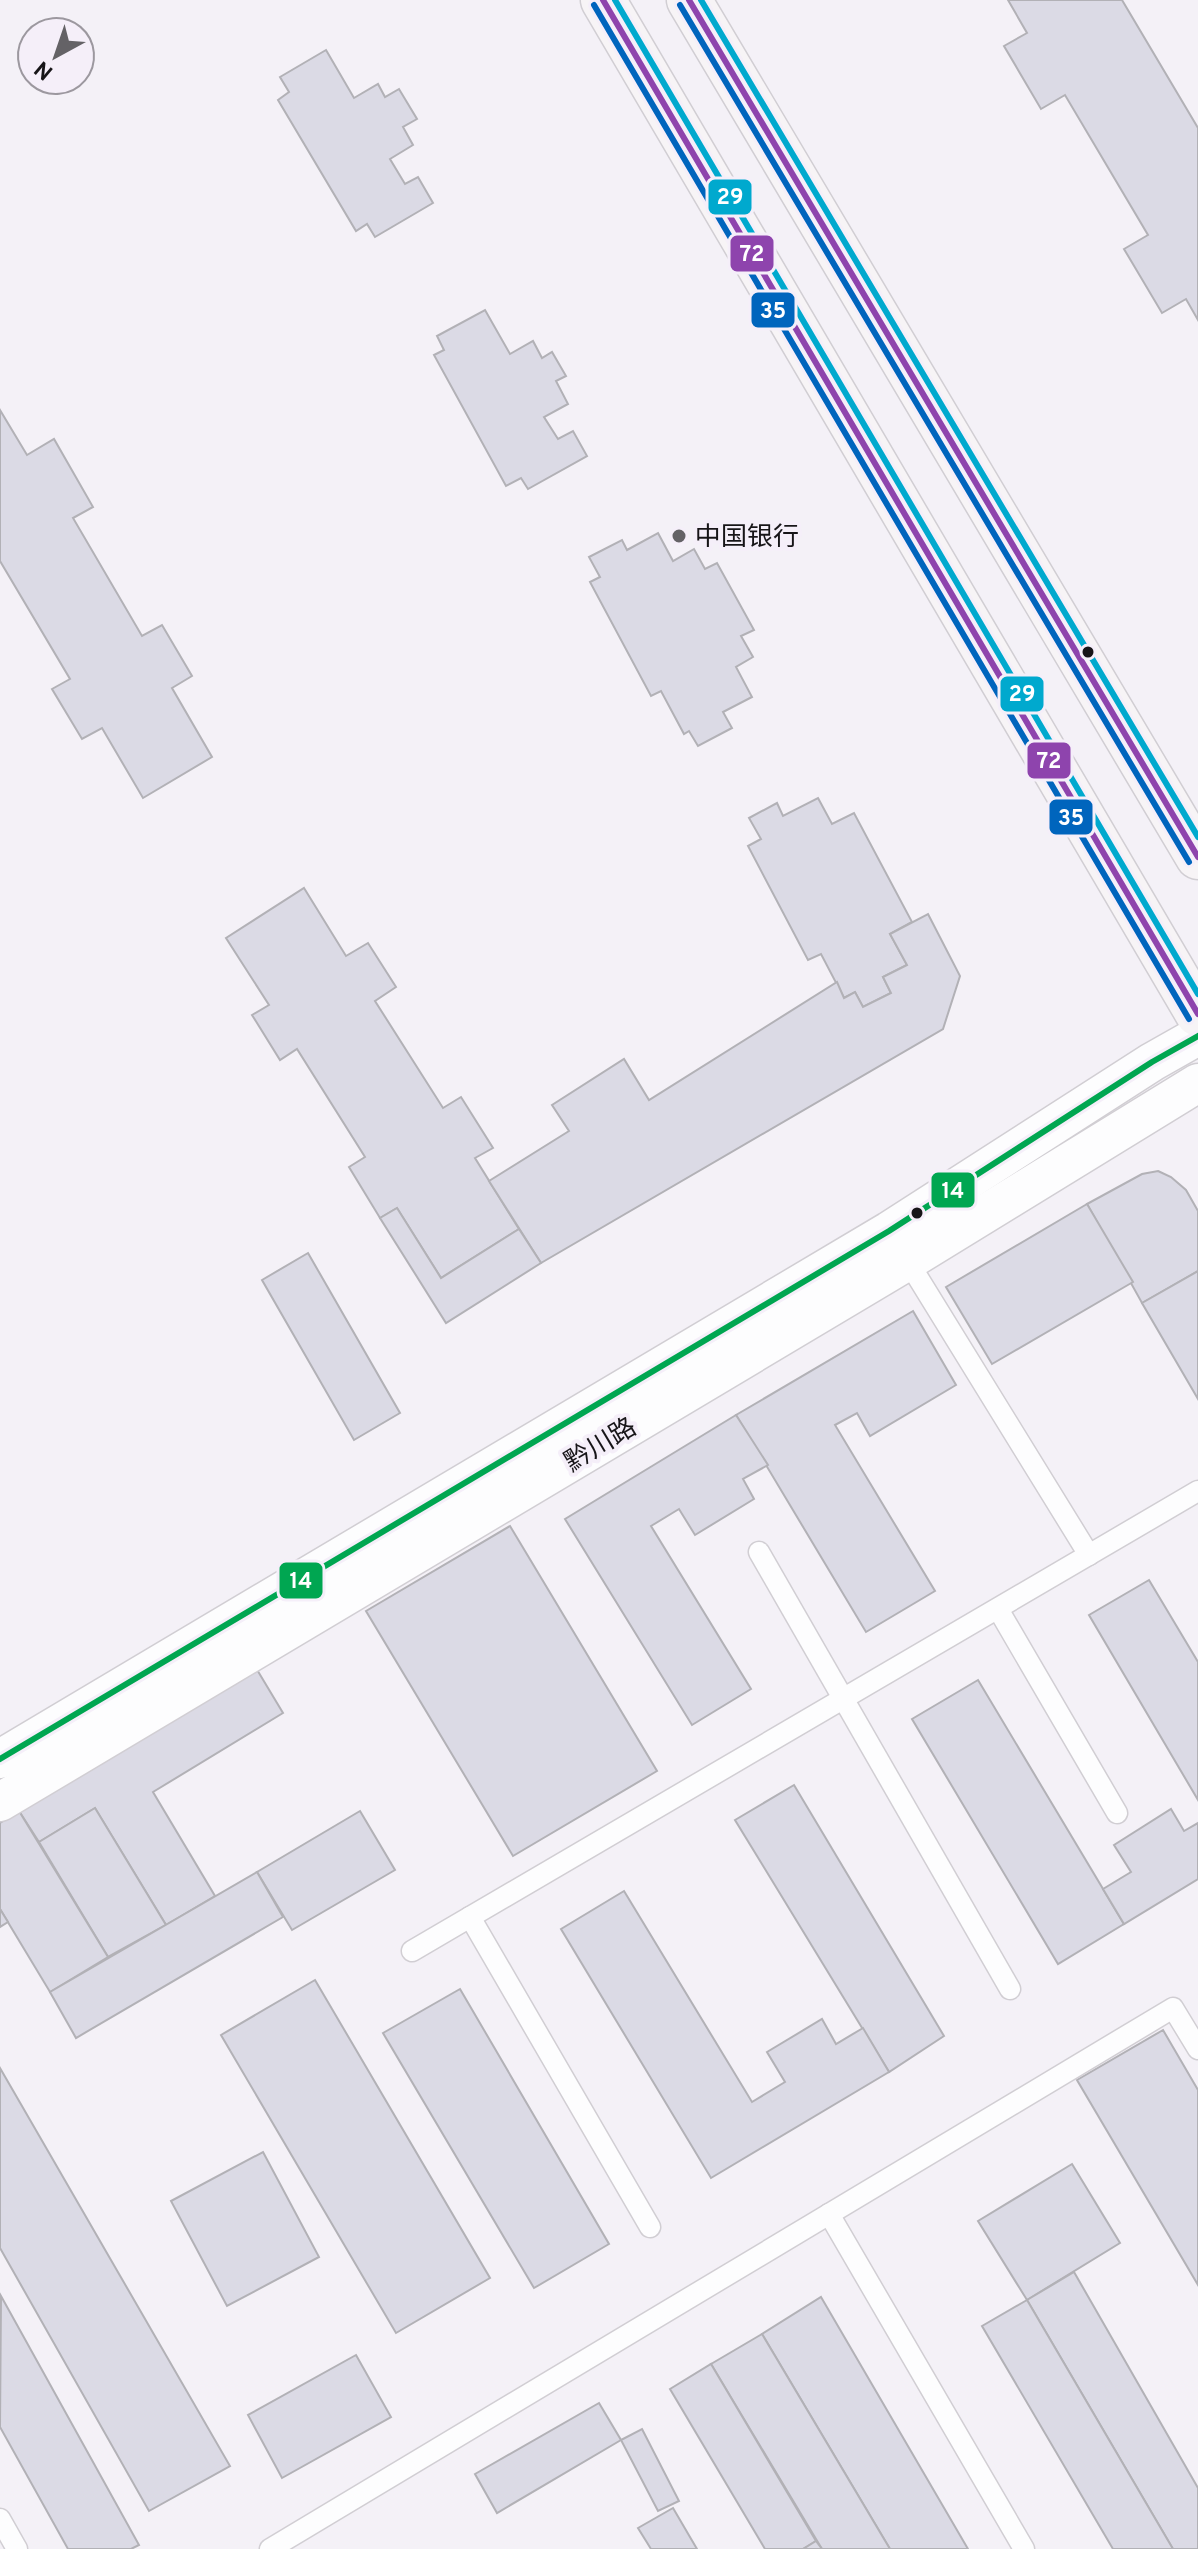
<svg xmlns="http://www.w3.org/2000/svg" width="1198" height="2549" font-family="Overpass,'Noto Sans SC',sans-serif">
  <style>
    .building { fill: #dbdae5; stroke: #b2b1b6; stroke-width: 2 }
    .lines { fill: none; stroke-linecap: round; stroke-linejoin: round }
    .service-casing { stroke: #d1ced3; stroke-width: 23 }
    .minor-casing { stroke: #d1ced3; stroke-width: 41 }
    .secondary-casing { stroke: #d1ced3; stroke-width: 47 }
    .service { stroke: #fdfdfe; stroke-width: 20 }
    .minor { stroke: #fdfdfe; stroke-width: 38 }
    .secondary { stroke: #f7f4f6; stroke-width: 44 }
    .bus-1-casing { stroke: #f5eff9; stroke-width: 12 }
    .bus-2-casing { stroke: #f5eff9; stroke-width: 12 }
    .bus-3-casing { stroke: #f5eff9; stroke-width: 12 }
    .bus-4-casing { stroke: #f5eff9; stroke-width: 12 }
    .bus-1 { stroke: #8e44ad; stroke-width: 6 }
    .bus-2 { stroke: #00a651; stroke-width: 6 }
    .bus-3 { stroke: #0065bd; stroke-width: 6 }
    .bus-4 { stroke: #00a9ce; stroke-width: 6 }
    .poi-dot { fill: #646266; stroke: #f5eff9; stroke-width: 3 }
    .bus-dot { fill: #171518; stroke: #f5eff9; stroke-width: 3 }
    .labels { text-anchor: middle; stroke-width: 8; stroke-linejoin: round; paint-order: stroke }
    .poi-label { font-size: 26px; fill: #171518; stroke: #f5eff9; text-anchor: start }
    .street-label { font-size: 26px; fill: #171518; stroke: #f5eff9 }
    .line-badge { stroke: #f5eff9; stroke-width: 3 }
    .badge-label { font-size: 22px; text-anchor: middle; font-weight: bold; fill: #fff }
  </style>
  <rect width="100%" height="100%" fill="#f4f1f7"/>
  <g class="building">
    <polygon points="1008,0 1122,0 1198,128 1198,320 1186,299 1162,313 1124,249 1148,235 1065,95 1041,109 1004,46 1027,33"/>
    <polygon points="326,50 354,98 378,84 385,97 399,89 417,119 403,127 413,145 390,159 405,184 418,177 433,203 375,237 367,224 356,231 278,100 289,92 280,77"/>
    <polygon points="485,310 510,354 533,341 542,358 552,352 566,376 556,381 568,404 544,417 558,439 573,431 587,456 528,489 521,478 506,486 434,355 444,350 437,336"/>
    <polygon points="0,410 27,455 54,439 93,507 73,518 142,636 162,625 192,676 172,688 212,757 143,798 102,728 82,739 52,689 70,679 0,561"/>
    <polygon points="658,533 673,561 694,549 705,569 717,563 754,630 741,636 753,657 736,667 752,697 723,712 732,728 698,746 689,731 684,734 661,691 651,696 590,582 600,577 589,557 622,540 627,550"/>
    <polygon points="818,798 832,824 854,813 912,922 890,934 907,965 883,977 891,993 863,1007 855,992 844,998 821,954 808,960 748,846 761,839 749,818 777,803 783,816"/>
    <polygon points="304,888 346,956 368,943 396,987 375,1001 443,1108 461,1097 493,1148 475,1158 519,1229 441,1278 397,1208 380,1218 349,1167 365,1157 297,1049 280,1060 252,1015 269,1005 226,938"/>
    <polygon points="928,914 960,976 943,1029 541,1263 489,1181 569,1131 552,1105 624,1059 649,1100 837,982 844,998 855,992 863,1007 891,993 883,977 907,965 890,934"/>
    <polygon points="1158,1171 1171,1177 1186,1190 1198,1211 1198,1271 1142,1303 1087,1204 1142,1174"/>
    <polygon points="1087,1204 1133,1282 992,1364 946,1287"/>
    <polygon points="397,1208 441,1278 519,1229 541,1263 446,1323 380,1218"/>
    <polygon points="308,1253 400,1413 354,1440 262,1280"/>
    <polygon points="1198,1271 1198,1399 1142,1303"/>
    <polygon points="913,1311 956,1385 870,1436 857,1413 835,1425 935,1591 866,1632 736,1415"/>
    <polygon points="736,1415 768,1465 743,1479 754,1499 695,1535 679,1509 651,1526 751,1689 692,1725 565,1519"/>
    <polygon points="510,1526 657,1771 513,1856 366,1611"/>
    <polygon points="1149,1580 1198,1662 1198,1800 1089,1615"/>
    <polygon points="256,1668 283,1713 153,1792 215,1896 166,1925 95,1808 39,1842 19,1811"/>
    <polygon points="978,1680 1124,1924 1058,1964 912,1719"/>
    <polygon points="794,1785 944,2036 889,2072 735,1820"/>
    <polygon points="95,1808 166,1925 108,1957 39,1842"/>
    <polygon points="1171,1809 1184,1831 1198,1823 1198,1879 1124,1924 1103,1889 1131,1872 1114,1845"/>
    <polygon points="19,1811 108,1957 50,1992 0,1909 0,1823"/>
    <polygon points="360,1811 395,1870 292,1930 257,1872"/>
    <polygon points="257,1872 283,1917 76,2038 50,1992"/>
    <polygon points="624,1891 752,2102 785,2082 767,2052 822,2019 836,2044 863,2028 889,2072 711,2178 561,1929"/>
    <polygon points="0,1909 8,1922 0,1927"/>
    <polygon points="315,1980 490,2278 396,2333 221,2035"/>
    <polygon points="460,1989 609,2244 534,2288 383,2033"/>
    <polygon points="1163,2030 1198,2090 1198,2285 1077,2080"/>
    <polygon points="0,2068 230,2466 149,2511 0,2248"/>
    <polygon points="263,2152 319,2257 227,2306 171,2201"/>
    <polygon points="1072,2164 1120,2243 1027,2300 978,2221"/>
    <polygon points="1074,2272 1198,2488 1198,2549 1173,2549 1027,2300"/>
    <polygon points="1,2296 139,2545 131,2549 68,2549 0,2427"/>
    <polygon points="821,2297 968,2549 890,2549 762,2334"/>
    <polygon points="1027,2300 1173,2549 1113,2549 982,2326"/>
    <polygon points="762,2334 890,2549 822,2549 711,2364"/>
    <polygon points="356,2355 391,2417 282,2478 248,2415"/>
    <polygon points="711,2364 816,2541 803,2549 765,2549 670,2389"/>
    <polygon points="599,2403 621,2440 497,2513 475,2474"/>
    <polygon points="642,2429 679,2501 658,2511 621,2440"/>
    <polygon points="673,2508 697,2549 651,2549 638,2528"/>
    <polygon points="816,2541 822,2549 803,2549"/>
  </g>
  <g class="lines">
    <defs>
      <g id="service">
        <polyline points="904,1255 1089,1555"/>
        <polyline points="759,1552 1010,1989"/>
        <polyline points="998,1609 1117,1813"/>
        <polyline points="470,1917 650,2227"/>
        <polyline points="412,1951 1198,1491"/>
        <polyline points="829,2214 1024,2549"/>
        <polyline points="0,2519 17,2549"/>
        <polyline points="270,2549 1173,2008 1198,2049"/>
      </g>
      <g id="minor">
        <polyline points="0,1759 889,1231 1152,1062 1198,1036"/>
        <polyline points="0,1802 908,1261 1198,1083"/>
      </g>
      <g id="secondary">
        <polyline points="603,0 1198,1014"/>
        <polyline points="689,0 1198,857"/>
      </g>
    </defs>
    <use href="#service" class="service-casing"/>
    <use href="#minor" class="minor-casing"/>
    <use href="#secondary" class="secondary-casing"/>
    <use href="#service" class="service"/>
    <use href="#minor" class="minor"/>
    <use href="#secondary" class="secondary"/>
    <defs>
      <g id="bus-1">
        <polyline points="603,0 1198,1014"/>
        <polyline points="689,0 1198,857"/>
      </g>
      <polyline id="bus-2" points="0,1759 889,1231 1152,1062 1198,1036"/>
      <g id="bus-3">
        <polyline points="594,5 1189,1019"/>
        <polyline points="680,5 1189,862"/>
      </g>
      <g id="bus-4">
        <polyline points="615,0 1198,994"/>
        <polyline points="701,0 1198,837"/>
      </g>
    </defs>
    <use href="#bus-1" class="bus-1-casing"/>
    <use href="#bus-2" class="bus-2-casing"/>
    <use href="#bus-3" class="bus-3-casing"/>
    <use href="#bus-4" class="bus-4-casing"/>
    <use href="#bus-1" class="bus-1"/>
    <use href="#bus-2" class="bus-2"/>
    <use href="#bus-3" class="bus-3"/>
    <use href="#bus-4" class="bus-4"/>
  </g>
  <circle class="poi-dot" cx="679" cy="536" r="8"/>
  <g class="bus-dot">
    <circle cx="1088" cy="652" r="7"/>
    <circle cx="917" cy="1213" r="7"/>
  </g>
  <g class="labels">
    <g class="poi-label">
      <text x="695" y="545">中国银行</text>
    </g>
    <g class="street-label">
      <text transform="translate(600 1444) rotate(-31)" y="9">黔川路</text>
    </g>
  </g>
  <g class="line-badge">
    <rect x="707" y="178" width="46" height="38" rx="8" fill="#00a9ce"/>
    <rect x="729" y="234" width="46" height="39" rx="8" fill="#8e44ad"/>
    <rect x="750" y="291" width="46" height="38" rx="8" fill="#0065bd"/>
    <rect x="999" y="675" width="46" height="38" rx="8" fill="#00a9ce"/>
    <rect x="1026" y="741" width="46" height="39" rx="8" fill="#8e44ad"/>
    <rect x="1048" y="798" width="46" height="38" rx="8" fill="#0065bd"/>
    <rect x="930" y="1171" width="46" height="38" rx="8" fill="#00a651"/>
    <rect x="278" y="1561" width="46" height="39" rx="8" fill="#00a651"/>
  </g>
  <g class="badge-label">
    <text x="730" y="204">29</text>
    <text x="752" y="261">72</text>
    <text x="773" y="318">35</text>
    <text x="1022" y="701">29</text>
    <text x="1049" y="768">72</text>
    <text x="1071" y="825">35</text>
    <text x="953" y="1198">14</text>
    <text x="301" y="1588">14</text>
  </g>
  <g transform="translate(56 56) rotate(220)"><circle r="38" fill="#f5eff9" stroke="#9c989f" stroke-width="2"/>
  <path d="M0-6L14 30L0 20L-14 30Z" fill="#646266"/>
  <text y="-12" font-size="22" font-weight="bold" text-anchor="middle" fill="#171518">N</text>
  </g>
</svg>
